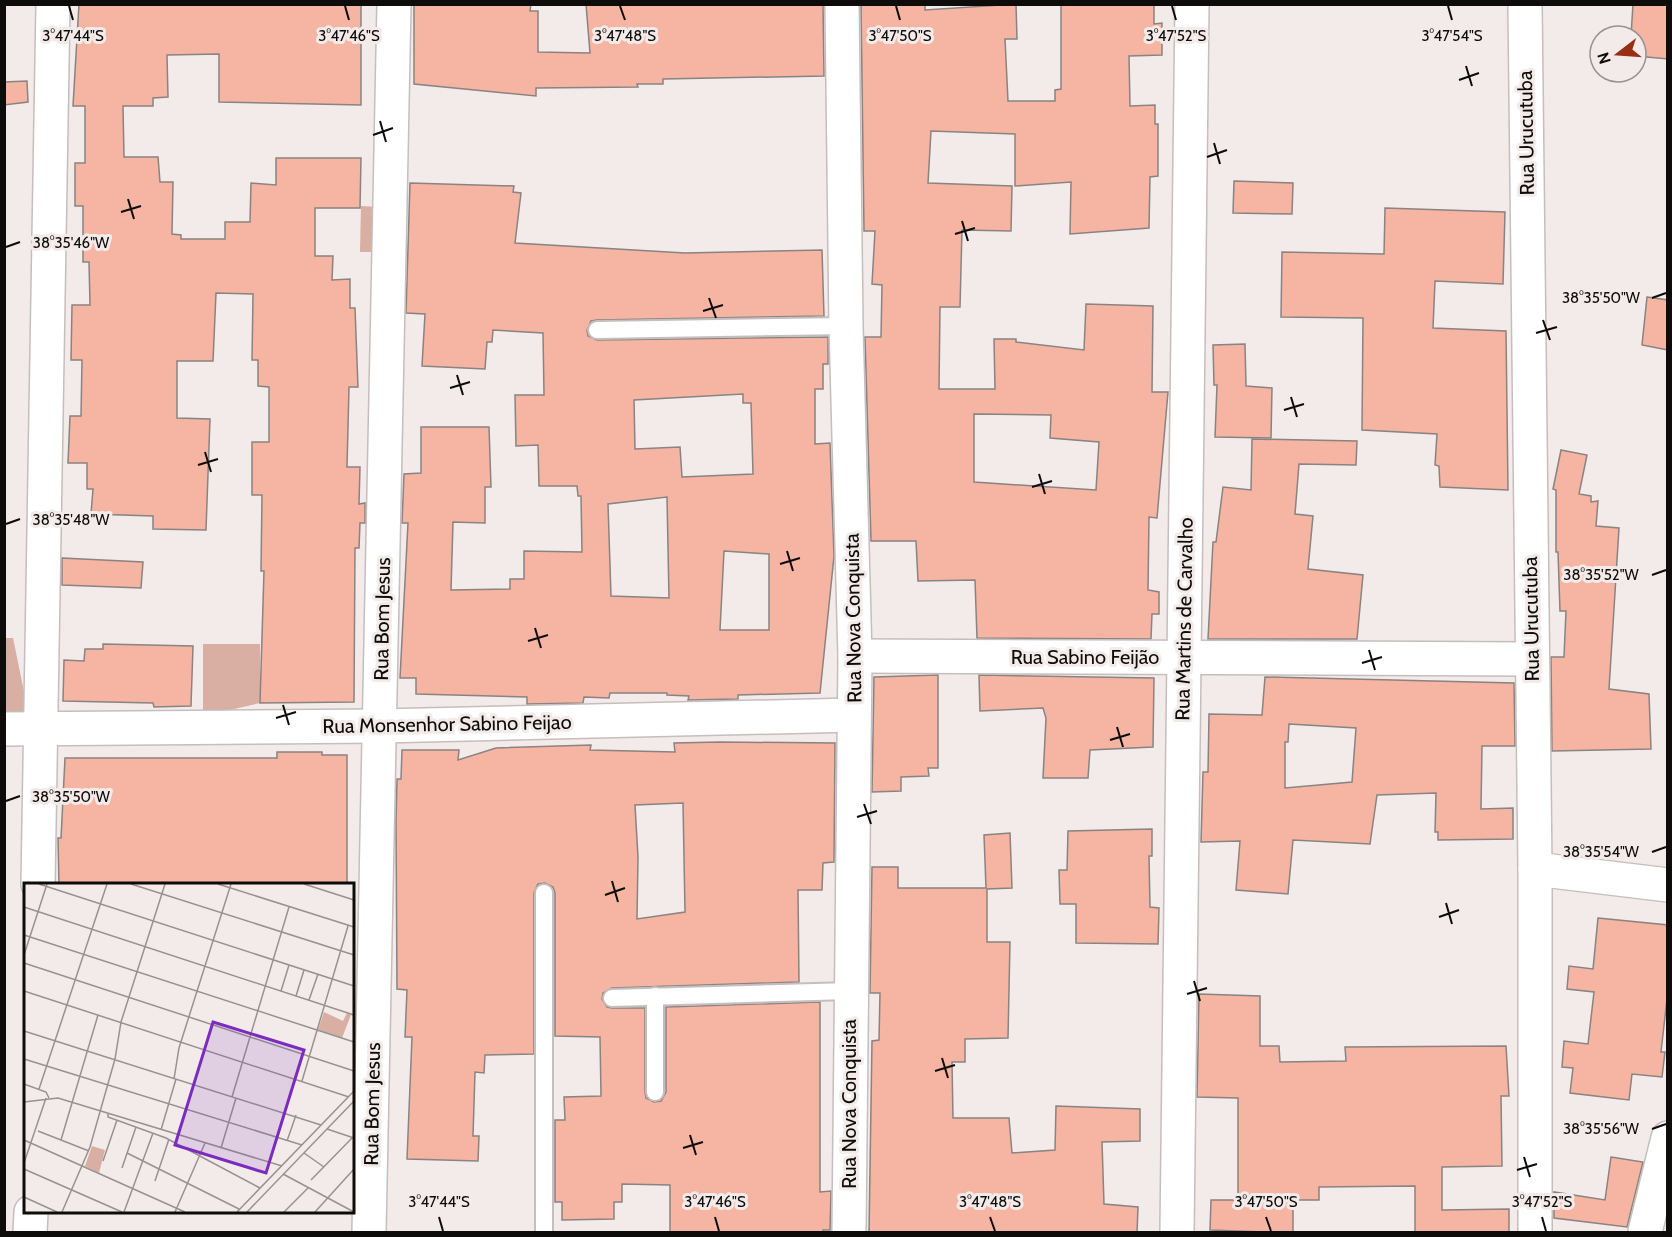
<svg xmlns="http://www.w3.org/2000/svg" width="1672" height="1237" font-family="Cabin,sans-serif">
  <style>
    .green { fill: #d9aea3 }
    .building { fill: #f6b4a3; stroke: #898381; stroke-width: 1.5; fill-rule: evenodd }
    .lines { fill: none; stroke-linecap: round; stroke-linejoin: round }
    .service-casing { stroke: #c5bebd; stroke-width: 20 }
    .minor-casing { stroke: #c5bebd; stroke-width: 36 }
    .service { stroke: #fff; stroke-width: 16 }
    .minor { stroke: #fff; stroke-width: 33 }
    .ticks { fill: none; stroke: #0e0c0b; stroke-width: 2 }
    .labels { text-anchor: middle; stroke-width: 6; stroke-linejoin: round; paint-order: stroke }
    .street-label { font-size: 20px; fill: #0e0c0b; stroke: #f2ebe9 }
    .inset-road { fill: none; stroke: #979290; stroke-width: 1.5 }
    .view { fill: #7b2cbf; fill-opacity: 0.15; stroke: #7b2cbf; stroke-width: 3 }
    .inset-edge { fill: none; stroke: #0e0c0b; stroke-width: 3 }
    .ticks-label { font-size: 15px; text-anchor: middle; fill: #0e0c0b; stroke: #f2ebe9; stroke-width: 6; stroke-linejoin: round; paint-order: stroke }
  </style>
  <rect width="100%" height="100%" fill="#f2ebe9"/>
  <g class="green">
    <polygon points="361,206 378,207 378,252 360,252"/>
    <polygon points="5,638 13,638 29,716 5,716"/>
    <polygon points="203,644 260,644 260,703 203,716"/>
  </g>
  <g class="building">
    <polygon points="79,4 361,4 361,105 219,102 219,54 167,55 168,97 153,98 153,106 123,106 124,157 158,157 160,182 173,182 172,234 181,235 181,239 225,239 225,222 250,222 251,183 276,185 276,158 361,158 360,208 315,208 315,256 333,256 332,280 350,279 350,308 355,308 358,387 349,387 347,467 360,467 359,504 365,503 365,523 360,523 359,548 355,548 354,702 260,703 264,571 261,571 262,495 252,495 252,442 269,442 269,387 258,386 258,360 252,360 253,294 216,293 213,361 177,361 177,418 210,419 206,530 153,529 153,516 91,514 93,489 87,489 87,463 68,463 70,416 81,416 82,360 71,360 72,305 90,305 89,262 83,262 83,206 75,206 75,163 85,163 85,106 73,106"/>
    <polygon points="414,4 531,4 530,11 538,11 538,52 590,53 586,4 823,4 824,76 663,79 663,84 637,84 638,87 536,88 536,96 414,84"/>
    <path d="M861 4H925V10L1016 4 1017 39H1005L1008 101H1055V90L1061 89V4H1154V24L1162 23V55L1129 56 1130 106 1155 105V124H1158V176L1150 177 1149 228 1070 234 1071 182 1015 186V134L931 131 928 183 1012 186 1011 231 962 230 960 307H940L939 389H995L994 339H1016V342L1084 350 1086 304 1153 306 1152 392H1168L1157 518 1149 517 1148 590 1159 592V614H1152L1151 639 977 638 975 580 918 581 916 541H871L865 337H881L882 285 872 284 875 231H864ZM974 414 1051 415 1050 438 1099 442 1096 490 974 482Z"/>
    <polygon points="1633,4 1668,4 1668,59 1636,56 1636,36 1631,36"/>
    <polygon points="27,81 28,102 4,105 4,82"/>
    <polygon points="1234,181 1293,183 1292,214 1233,213"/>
    <path d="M410 183 514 186 513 192 521 193 515 243 685 253 822 250 824 316 597 320 591 321 587 330 588 336 597 340 828 337V364H823V389H815V444L830 443 834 556 820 693 738 695V699L688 700 689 696 667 695V693H610L609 698 584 697 583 703 527 704V697L416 694V678H400L408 523H402L404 474 421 473V427H489L491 487H485V523L453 522 451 590 510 589V579H524V551L582 552 581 496H578L577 486H539L538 445 516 446 515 395H544L543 333 493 330 492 342H487L485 369 422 366 425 314 406 313ZM743 394V403H751L753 474 682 477 680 447 635 449 634 400ZM667 497 669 598 611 596 608 504ZM724 551 769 554V630H720Z"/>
    <polygon points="1385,208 1505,212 1503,284 1435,281 1433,328 1506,331 1508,490 1440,487 1439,466 1435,465 1437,434 1362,430 1363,318 1281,317 1282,252 1384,254"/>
    <polygon points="1647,297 1668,300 1668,350 1642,345"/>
    <polygon points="1245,344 1246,386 1272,388 1271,438 1215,437 1217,385 1214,385 1213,345"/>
    <polygon points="1252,439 1357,441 1356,465 1299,464 1295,514 1313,516 1308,569 1363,575 1357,639 1208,639 1213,542 1216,542 1223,487 1251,490"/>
    <polygon points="1561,450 1587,455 1579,494 1591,496 1591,502 1598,501 1596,526 1619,528 1609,689 1649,694 1651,749 1552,751 1551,657 1564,657 1566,611 1560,611 1558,552 1556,552 1556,490 1553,489"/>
    <polygon points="62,558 143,562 141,588 62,585"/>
    <polygon points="103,644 193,646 191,706 154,707 153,703 63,701 64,660 84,661 85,649 103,649"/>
    <polygon points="938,675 938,768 928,768 929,776 901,777 901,791 872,792 874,677"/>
    <polygon points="979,675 1154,678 1153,747 1090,750 1088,778 1043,778 1046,718 1043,708 980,711"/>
    <path d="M1265 677 1514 683 1515 746H1482L1481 809 1513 808V839L1438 840V832H1435L1436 793 1377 795 1370 844 1293 840 1288 894 1236 890 1240 841 1201 842 1203 772H1208L1209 714 1262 715ZM1289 724 1356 728 1352 782 1285 788V742H1288Z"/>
    <path d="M720 742 835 743 834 862 823 863 822 890H798L799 982 612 988 603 993 602 999 607 1007 612 1008H645V1092L646 1098 654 1102 661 1101 666 1092V1007L820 1002V1192L831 1191 830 1230H823V1233L670 1232V1185L622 1184V1202H614V1219L562 1220V1202H555V1120H565L564 1097 601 1096 600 1037 555 1036V893L553 887 545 883 538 884 534 893V1054L485 1055 484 1073 475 1072 473 1136H479L478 1161 407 1159 412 1037H405L407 990 397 989 396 822 397 779H401L402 750H459L458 760 496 748 591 745 590 750 675 752 674 743ZM683 803 685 912 637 919 638 857 635 805Z"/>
    <polygon points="277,752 322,752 322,755 347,755 347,885 59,885 58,838 61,838 65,758 277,758"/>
    <polygon points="1152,829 1152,856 1149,856 1150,907 1159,908 1158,944 1076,943 1076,904 1060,904 1059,870 1067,870 1068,831"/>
    <polygon points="1010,833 1012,888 987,889 987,942 1010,942 1008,1038 965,1039 965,1062 952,1062 953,1118 1009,1118 1012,1153 1055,1150 1056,1106 1140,1109 1140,1141 1102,1142 1104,1204 1138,1207 1137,1233 869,1233 872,1041 879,1040 880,993 870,993 872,867 898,867 898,888 986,888 984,835"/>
    <polygon points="1598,918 1668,925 1668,990 1661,1052 1665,1052 1662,1077 1632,1074 1629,1100 1570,1093 1573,1068 1562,1067 1564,1041 1588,1044 1594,992 1567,989 1569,966 1593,969"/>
    <polygon points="1199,994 1260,996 1260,1046 1279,1046 1280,1062 1346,1061 1345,1047 1506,1046 1509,1096 1501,1096 1502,1166 1442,1167 1442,1210 1509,1209 1509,1233 1415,1233 1415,1186 1319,1187 1319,1200 1293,1200 1293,1233 1210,1230 1211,1200 1238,1200 1238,1098 1197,1097"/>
    <polygon points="1611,1157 1643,1162 1627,1227 1554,1218 1554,1192 1605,1200"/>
  </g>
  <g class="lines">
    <defs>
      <g id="service">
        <polyline points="597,330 846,326"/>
        <polyline points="655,996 655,1092"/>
        <polyline points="612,998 850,991"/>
        <polyline points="544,1232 544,893"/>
      </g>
      <g id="minor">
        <polyline points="842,4 846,326 855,656 849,1232"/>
        <polyline points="1525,4 1535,869 1535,1232"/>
        <polyline points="855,656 1531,659"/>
        <polyline points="4,729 380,726 854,715"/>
        <polyline points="1535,869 1668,885"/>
        <polyline points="38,884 53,4"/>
        <polyline points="30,1232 31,1212"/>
        <polyline points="369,1232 394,4"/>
        <polyline points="1177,1232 1192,4"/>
        <polyline points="1645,1232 1668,1138"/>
      </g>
    </defs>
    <use href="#service" class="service-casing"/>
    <use href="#minor" class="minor-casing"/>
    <use href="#service" class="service"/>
    <use href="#minor" class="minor"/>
  </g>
  <path class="ticks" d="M69 6 73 20M345 6 349 20M620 6 625 20M896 6 900 20M1172 6 1176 20M1448 6 1452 20M1466 66 1472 86M1459 80 1479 73M380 121 386 142M373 135 393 128M1214 143 1220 164M1207 157 1227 150M128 199 134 219M121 212 141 206M962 221 968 241M955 234 975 228M6 247 20 242M709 298 716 318M1652 298 1666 293M703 311 723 305M1543 320 1550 340M1536 333 1557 327M457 375 463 395M450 388 470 382M1291 397 1297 417M1284 410 1304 404M205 452 211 472M198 465 218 459M1039 474 1045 494M1032 487 1052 481M6 524 20 519M787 551 793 571M780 564 800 558M1652 575 1666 570M535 628 541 648M528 641 548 635M1369 650 1375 670M1362 663 1382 657M283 705 289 725M276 718 296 712M1117 727 1123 747M1110 740 1130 734M6 801 20 796M864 804 871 824M857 817 877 811M1652 852 1666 847M612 881 618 902M605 895 625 888M1446 903 1452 924M1439 917 1459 910M1194 981 1200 1001M1187 994 1207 988M942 1058 948 1078M935 1071 955 1065M1652 1129 1666 1124M690 1135 696 1155M683 1148 703 1142M1524 1157 1530 1177M1517 1170 1537 1164M439 1217 443 1231M715 1217 719 1231M990 1217 995 1231M1266 1217 1271 1231M1542 1217 1546 1231"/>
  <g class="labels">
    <g class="street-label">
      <text transform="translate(1526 133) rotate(-91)" y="7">Rua Urucutuba</text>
      <text transform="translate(853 618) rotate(-91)" y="7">Rua Nova Conquista</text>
      <text transform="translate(382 619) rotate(-89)" y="7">Rua Bom Jesus</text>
      <text transform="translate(1184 619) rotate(-89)" y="7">Rua Martins de Carvalho</text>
      <text transform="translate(1531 619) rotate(-91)" y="7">Rua Urucutuba</text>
      <text x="1085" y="664">Rua Sabino Feijão</text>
      <text transform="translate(447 724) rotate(-1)" y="7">Rua Monsenhor Sabino Feijao</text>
      <text transform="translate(372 1104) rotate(-89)" y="7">Rua Bom Jesus</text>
      <text transform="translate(849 1104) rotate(-90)" y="7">Rua Nova Conquista</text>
    </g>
  </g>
  <g transform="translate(24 883)">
    <rect width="330" height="330" fill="#f2ebe9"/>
    <path d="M300 129 319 138 323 130 327 132 318 155 294 147ZM68 263 81 267 75 290 61 283Z" fill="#d9aea3"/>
    <path class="inset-road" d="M15 1 330 103M107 1 330 72M194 1 330 44M280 1 330 17M0 24 330 132M0 52 330 159M0 72 23 1M0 80 330 188M0 108 325 214M257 108 265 82M272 113 280 87M285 117 294 91M0 148 297 242M0 176 278 262M150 196 155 165 207 1M278 198 324 43M0 201 22 209 25 215M15 206 83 1M208 214 265 24M0 219 34 215 258 283M84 230V234L142 255 236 305M303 246 330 255M137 247 152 196M14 248 65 268M0 257 161 329M37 257 74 132M263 258 272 232M197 265 212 215M103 270 215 326M280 270 300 284M79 278 93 237M0 280 22 215M98 285 112 244M0 286 98 329M259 291 330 329M287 297 329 254M131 298 145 256M0 314 33 329M38 329 66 264 91 176 97 139 141 1M100 329 129 250M151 329 181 260M213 329 330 208M223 329 330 218M260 329 284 305M291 329 330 286"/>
    <path class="view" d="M189 139 280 167 242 290 151 262Z"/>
    <rect width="330" height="330" class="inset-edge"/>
  </g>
  <g class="ticks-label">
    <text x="73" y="41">3°47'44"S</text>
    <text x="349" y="41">3°47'46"S</text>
    <text x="625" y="41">3°47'48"S</text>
    <text x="900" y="41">3°47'50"S</text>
    <text x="1176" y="41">3°47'52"S</text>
    <text x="1452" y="41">3°47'54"S</text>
    <text x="71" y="248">38°35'46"W</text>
    <text x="1601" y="303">38°35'50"W</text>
    <text x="71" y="525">38°35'48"W</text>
    <text x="1601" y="580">38°35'52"W</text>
    <text x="71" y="802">38°35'50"W</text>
    <text x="1601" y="857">38°35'54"W</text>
    <text x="1601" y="1134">38°35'56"W</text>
    <text x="439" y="1207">3°47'44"S</text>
    <text x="715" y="1207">3°47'46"S</text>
    <text x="990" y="1207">3°47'48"S</text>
    <text x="1266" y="1207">3°47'50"S</text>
    <text x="1542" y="1207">3°47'52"S</text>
  </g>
  <rect width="1672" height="1237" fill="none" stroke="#0e0c0b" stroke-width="12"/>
  <g transform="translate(1618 54) rotate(253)"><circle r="28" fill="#f2ebe9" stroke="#979290" stroke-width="1.5"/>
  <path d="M0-4.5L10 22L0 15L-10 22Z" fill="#972f15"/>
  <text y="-9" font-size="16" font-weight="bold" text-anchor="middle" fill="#0e0c0b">N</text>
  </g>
</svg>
